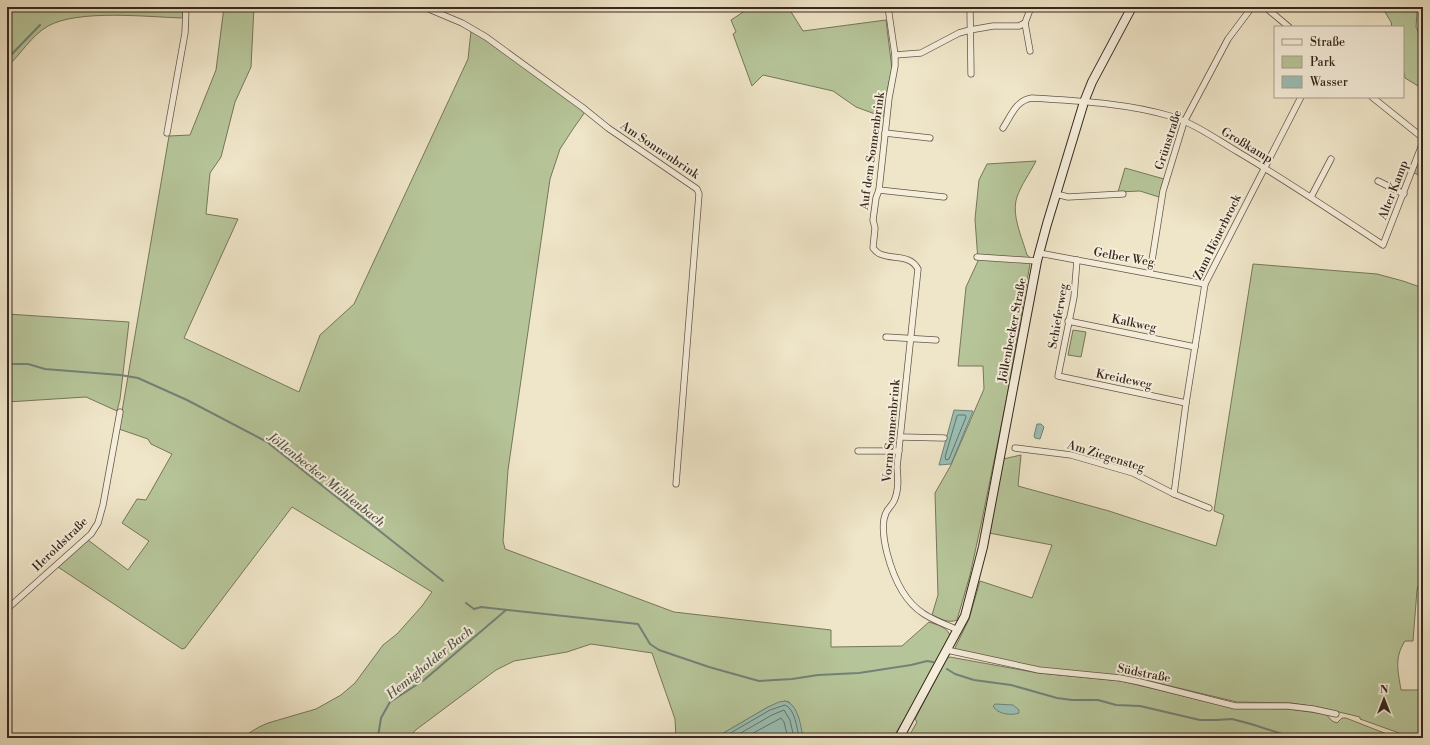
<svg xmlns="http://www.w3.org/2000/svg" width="1430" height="745" font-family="'Libre Bodoni',serif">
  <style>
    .green { fill: #b6c599; stroke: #76765c }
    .water { fill: #9abfb4; stroke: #728278 }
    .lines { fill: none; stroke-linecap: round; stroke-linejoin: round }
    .shore { stroke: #687369; stroke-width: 1 }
    .stream { stroke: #728278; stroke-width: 2 }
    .minor-casing { stroke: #655648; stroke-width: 7 }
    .secondary-casing { stroke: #37271e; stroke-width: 10 }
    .minor { stroke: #f5eedb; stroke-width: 5.5 }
    .secondary { stroke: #f5eedb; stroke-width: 8 }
    .labels { text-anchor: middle; stroke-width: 4; stroke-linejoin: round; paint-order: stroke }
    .street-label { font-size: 12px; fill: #37271e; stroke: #f5eedb }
    .water-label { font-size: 13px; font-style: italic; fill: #55554b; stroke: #f5eedb }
  </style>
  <rect width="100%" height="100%" fill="#efe5c8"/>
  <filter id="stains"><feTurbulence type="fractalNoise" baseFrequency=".005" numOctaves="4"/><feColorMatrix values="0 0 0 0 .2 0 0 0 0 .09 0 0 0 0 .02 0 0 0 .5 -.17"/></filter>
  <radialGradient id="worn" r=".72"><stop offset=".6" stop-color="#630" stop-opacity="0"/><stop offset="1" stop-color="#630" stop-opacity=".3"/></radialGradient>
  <g class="green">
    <path d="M7 7H182L183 18C147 17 79 9 48 26 31 36 21 54 7 67L8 57 7 58Z"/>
    <path d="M224 7H254L251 67 235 102 221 157 210 173 206 214 238 219 184 338 299 392 320 335 354 304 468 59 471 31 486 39 585 112 573 129 560 149 550 179 508 470 503 541 505 549 674 612 831 630V647L902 646 929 622C937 625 948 627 950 636L936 665 893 738H803L798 717 794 708 789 702 785 701 768 707 715 738H676L675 719 652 653 591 644 567 652 514 661 496 670 417 729 407 738H241L259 727 268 723 316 709 341 695 355 683 383 645 397 634 422 606 432 592 292 507 185 648 182 649 58 567 88 540 128 570 149 541 122 523 137 499 146 500 172 454 151 444 148 439 119 429 169 136 190 135 216 70Z"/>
    <polygon points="751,7 788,7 803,31 886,20 892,69 886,96 883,117 856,107 833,91 763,75 752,86 733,34 736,32 731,20"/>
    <polygon points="1382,7 1416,7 1417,14 1416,27 1423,41 1423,89 1405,78 1403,67 1403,27 1392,27 1391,22"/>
    <polygon points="1423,148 1423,177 1414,173"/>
    <path d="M1036 161C1030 173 1021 185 1017 197 1011 215 1022 237 1027 255L1031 258 1007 397 982 520 970 575 957 620C948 624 940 618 932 615L938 595 935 493 951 465 984 389 983 366H958L966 287 978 261 975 219 979 180 987 164Z"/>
    <polygon points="1125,168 1164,179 1159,197 1140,191 1118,192"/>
    <path d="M1253 264 1377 274 1403 281 1423 288V588L1418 586 1417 590 1413 641H1405C1394 658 1398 671 1401 690H1423V738H1413L1360 719V717L1318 707 1291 703 1237 702 1141 679 1038 668 957 651 955 648 969 619 980 581 1032 598 1052 545 989 533 1003 459 1021 455 1018 486 1109 511 1216 546 1224 515 1214 511Z"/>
    <polygon points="7,314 129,322 120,399 117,411 86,397 7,402"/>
    <polygon points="1073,330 1086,332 1081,357 1068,355"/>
    <polygon points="950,657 1038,673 1121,681 1234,708 1288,709 1326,714 1332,721 1337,723 1342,718 1346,718 1397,738 908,738 917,722 915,719 947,658"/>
  </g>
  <g class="water">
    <polygon points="954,410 973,411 951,464 939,465"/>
    <polygon points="1037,424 1041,424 1044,427 1040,439 1035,438 1034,436"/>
    <path d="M785 701C798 704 801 726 803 738H715L768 707 779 702Z"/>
    <path d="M995 704 1013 705 1019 710V713C1011 716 997 714 993 706Z"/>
  </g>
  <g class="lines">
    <g class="shore">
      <polygon points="959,415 965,415 966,417 949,459 946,460 945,457 957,416"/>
      <path d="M722 738 770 710 785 705C795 709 797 728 799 738"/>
      <polyline points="732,738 772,715 784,710 790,720 794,738"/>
      <polyline points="744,738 781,718 784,722 788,738"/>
    </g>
    <g class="stream">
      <polyline points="9,57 40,25"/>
      <polyline points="7,364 28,364 45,369 120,375 138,378 187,400 267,442 443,581"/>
      <polyline points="466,603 474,609 481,607 638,624 650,644 659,650 709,667 759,681 792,679 818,675 859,673 911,665 927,661 933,662"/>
      <polyline points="947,669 955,674 974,680 1011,685 1057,698 1072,700 1098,700 1116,705 1140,706 1200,720 1217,720 1232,719 1251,724 1295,738"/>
      <polyline points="378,737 381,718 390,702 424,680 506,610"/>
    </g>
    <defs>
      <g id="minor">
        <polyline points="424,7 462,23 486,37 582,107 608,128 697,189 699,194 676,484"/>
        <path d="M888 7 895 55V66L889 98 879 190 876 198 873 220 875 228 873 248C875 250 877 253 880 254 894 260 910 254 918 269L897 467C898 478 899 490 894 501 890 509 886 508 884 519 882 531 884 541 887 553 893 576 903 601 924 614 935 621 947 625 958 630"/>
        <polyline points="970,7 971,74"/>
        <polyline points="1265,7 1289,27"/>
        <polyline points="1025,23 1030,51"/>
        <polyline points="895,55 921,53 959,33 970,30 993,26 1019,26 1025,23 1031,7"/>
        <polyline points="1372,97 1423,138"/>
        <path d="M1003 128C1011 116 1016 100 1032 98 1078 101 1126 103 1170 116 1194 123 1216 139 1238 152 1287 181 1335 213 1383 245L1423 142"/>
        <polyline points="167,133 185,33 186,7"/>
        <polyline points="885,133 930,138"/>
        <polyline points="1378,181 1404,194"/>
        <polyline points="879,190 944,197"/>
        <polyline points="1056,194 1068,197 1123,194"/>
        <polyline points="1311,197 1331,159"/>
        <polyline points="1039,253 1205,284"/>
        <polyline points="977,257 1037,261"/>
        <polyline points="1077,260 1074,297 1058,376 1186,403"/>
        <polyline points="1150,273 1163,191 1184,122 1228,39 1252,7"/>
        <polyline points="1068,321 1195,347"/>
        <polyline points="886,337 936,340"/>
        <polyline points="901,437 944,438"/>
        <polyline points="1015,448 1071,455 1133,473 1174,494 1209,508"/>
        <polyline points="858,451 899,451"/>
        <polyline points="1174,494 1186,403 1205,284 1301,97"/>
        <polyline points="7,609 91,534 98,523 103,505 120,412"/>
        <polyline points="947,650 1039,670 1120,678 1140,682 1235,706 1288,706 1313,709 1336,714"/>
      </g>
      <polyline id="secondary" points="899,738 965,616 983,547 1037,261 1047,224 1084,102 1092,82 1132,7"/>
    </defs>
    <use href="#minor" class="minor-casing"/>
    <use href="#secondary" class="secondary-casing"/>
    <use href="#minor" class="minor"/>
    <use href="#secondary" class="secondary"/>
  </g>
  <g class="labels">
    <g class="street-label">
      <text transform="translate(1168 140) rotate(-72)" y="4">Grünstraße</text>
      <text transform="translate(1247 145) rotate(31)" y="4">Großkamp</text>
      <text transform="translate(660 150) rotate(34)" y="4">Am Sonnenbrink</text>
      <text transform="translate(872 151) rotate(-82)" y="4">Auf dem Sonnenbrink</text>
      <text transform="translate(1393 190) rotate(-69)" y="4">Alter Kamp</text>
      <text transform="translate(1217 237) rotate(-64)" y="4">Zum Hönerbrock</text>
      <text transform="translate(1124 257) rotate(10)" y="4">Gelber Weg</text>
      <text transform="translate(1058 316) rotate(-80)" y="4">Schieferweg</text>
      <text transform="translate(1134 323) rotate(12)" y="4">Kalkweg</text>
      <text transform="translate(1012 330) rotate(-79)" y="4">Jöllenbecker Straße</text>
      <text transform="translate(1124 379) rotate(12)" y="4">Kreideweg</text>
      <text transform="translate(891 431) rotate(-85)" y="4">Vorm Sonnenbrink</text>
      <text transform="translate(1106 456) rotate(17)" y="4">Am Ziegensteg</text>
      <text transform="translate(60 544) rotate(-44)" y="4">Heroldstraße</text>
      <text transform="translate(1144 673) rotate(11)" y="4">Südstraße</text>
    </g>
    <g class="water-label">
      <text transform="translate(327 479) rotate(38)" y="5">Jöllenbecker Mühlenbach</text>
      <text transform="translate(429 662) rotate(-39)" y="5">Hemigholder Bach</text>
    </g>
  </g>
  <rect width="1430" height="745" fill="none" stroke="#efe5c8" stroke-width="24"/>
  <rect x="8" y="8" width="1414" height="729" fill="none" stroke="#37271e" stroke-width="2"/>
  <rect x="12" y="12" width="1406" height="721" fill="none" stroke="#37271e"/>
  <rect x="1274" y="26" width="130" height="72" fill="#f5eedb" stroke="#a99e8f"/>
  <rect x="1282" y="39" width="20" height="6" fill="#f5eedb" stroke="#a99e8f"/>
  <text x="1310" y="46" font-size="12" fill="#37271e">Straße</text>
  <rect x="1282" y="56" width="20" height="12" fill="#b6c599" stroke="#a99e8f"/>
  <text x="1310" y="66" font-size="12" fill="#37271e">Park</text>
  <rect x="1282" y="76" width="20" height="12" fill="#9abfb4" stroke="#a99e8f"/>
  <text x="1310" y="86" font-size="12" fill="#37271e">Wasser</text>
  <g transform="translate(1384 699)" stroke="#f5eedb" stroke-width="3" paint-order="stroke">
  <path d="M0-3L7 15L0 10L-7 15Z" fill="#37271e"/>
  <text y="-6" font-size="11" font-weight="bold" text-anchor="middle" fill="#37271e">N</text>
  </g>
  <rect width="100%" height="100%" filter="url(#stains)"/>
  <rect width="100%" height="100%" fill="url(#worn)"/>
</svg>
